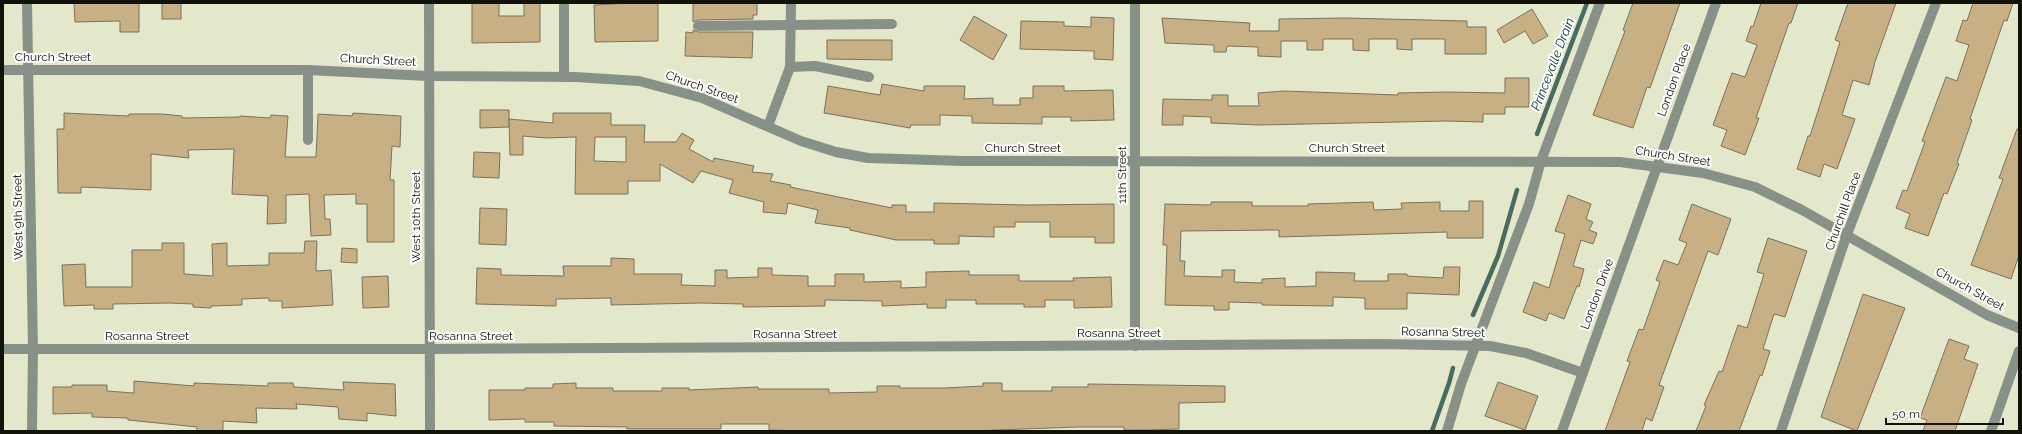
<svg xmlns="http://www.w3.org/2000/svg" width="2022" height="434" font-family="Raleway,sans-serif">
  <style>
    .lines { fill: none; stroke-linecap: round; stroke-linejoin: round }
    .stream { stroke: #466d5f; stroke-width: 4.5 }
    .building { fill: #c7b084; stroke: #7d7159; fill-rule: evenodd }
    .minor { stroke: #889187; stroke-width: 10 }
    .labels { text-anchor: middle; stroke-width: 4; stroke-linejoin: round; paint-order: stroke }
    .street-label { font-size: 12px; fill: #111209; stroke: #fff }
    .water-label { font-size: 13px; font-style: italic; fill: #02392d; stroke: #fff }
  </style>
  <rect width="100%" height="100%" fill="#e4e8cb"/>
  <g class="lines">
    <g class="stream">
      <polyline points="1537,134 1587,3"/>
      <polyline points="1473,315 1498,256 1517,190"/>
      <polyline points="1432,431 1449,383 1453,368"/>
    </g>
  </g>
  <g class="building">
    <polygon points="74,3 139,3 139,32 120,32 120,21 75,22"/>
    <rect x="162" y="3" width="19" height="16"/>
    <polygon points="472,3 499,3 499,16 524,16 524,3 540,3 540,42 472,43"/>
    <polygon points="629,3 658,3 658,41 595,42 594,5"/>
    <polygon points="693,3 757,3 757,15 753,15 753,19 698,20 693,22"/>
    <polygon points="1633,3 1680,3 1650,88 1647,87 1633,128 1593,115 1625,31 1623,30"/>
    <polygon points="1761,3 1798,3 1791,23 1789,23 1756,118 1759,118 1745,155 1721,146 1727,130 1713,125 1732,73 1745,77 1757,45 1746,41 1751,26 1753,27"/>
    <polygon points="1848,3 1896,3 1875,62 1869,85 1853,80 1842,115 1855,119 1837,169 1824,164 1820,177 1797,169 1808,136 1810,136 1840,42 1835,40"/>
    <polygon points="1973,3 2013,3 2007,21 2004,20 1970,119 1972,120 1957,163 1959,164 1947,194 1944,193 1928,236 1905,228 1910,214 1896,208 1903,190 1907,191 1925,142 1922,141 1946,77 1957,81 1969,45 1956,41 1963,20 1967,21"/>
    <polygon points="1532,9 1548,36 1533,44 1525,31 1504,43 1497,30"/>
    <polygon points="974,16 1007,35 993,60 960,40"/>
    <polygon points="1091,17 1114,18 1113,60 1094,59 1094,51 1020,49 1021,21 1064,22 1064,26 1091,27"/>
    <polygon points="1162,18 1250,23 1249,31 1279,31 1279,19 1345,18 1467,21 1467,27 1486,27 1486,54 1445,54 1445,39 1412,39 1412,50 1397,49 1397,39 1369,39 1369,51 1353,50 1353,39 1323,39 1323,50 1307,50 1307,41 1281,41 1281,57 1258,56 1258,47 1227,46 1226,52 1214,52 1214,45 1165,43"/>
    <polygon points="693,30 698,32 753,32 752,58 685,56 686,32 693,33"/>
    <polygon points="827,40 892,40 892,60 827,59"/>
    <polygon points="1505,78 1529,78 1529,107 1505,107 1505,114 1483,114 1483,122 1446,121 1260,125 1211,123 1211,117 1183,116 1183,125 1162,125 1163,99 1212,100 1212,95 1228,95 1228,106 1259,106 1258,93 1284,91 1398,95 1398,93 1447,92 1505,93"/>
    <polygon points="882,84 924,91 924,86 965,86 964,99 993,98 993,105 1020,105 1020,98 1033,98 1033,86 1064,86 1064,91 1113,90 1114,120 1071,121 1071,117 1042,117 1042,124 972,123 972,116 940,115 940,125 911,125 910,128 824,113 828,86 880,95"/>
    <polygon points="480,110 509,110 509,127 480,128"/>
    <polygon points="64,113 129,116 129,114 162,114 182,116 182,118 240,117 240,116 270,118 271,115 288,116 285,157 316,157 318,114 352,116 353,113 401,116 400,147 392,146 390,180 394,180 394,242 367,242 367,204 356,204 356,194 324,195 325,219 330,219 331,235 311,236 309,194 286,195 286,223 267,224 268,196 232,194 234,149 188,150 189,158 151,154 151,190 81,187 81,193 58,193 57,129 64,129"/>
    <path d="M553 113H611V125H645L644 142H676L682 133 694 140 689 149 713 162 714 158 754 166 752 172 773 174 770 181 791 185 790 187 892 208V205H906V212H934V203L1027 205 1114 204V243H1095V237H1050V222H1015V227H994V237L959 236V244H934V240H896L850 230V228L815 223 818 210 788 203 786 214 763 212 764 202 729 193 733 180 701 171 693 183 660 164V181H628V194H575L576 137 546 138 523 136V155H510L509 119 553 123ZM595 137H626V162L594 161Z"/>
    <polygon points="2017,129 2019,129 2019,255 2011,279 1971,265 2003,179 1999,178"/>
    <polygon points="474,152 500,153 499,178 473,177"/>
    <polygon points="1568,195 1591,204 1586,219 1593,222 1589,230 1597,233 1593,244 1581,240 1573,266 1584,269 1579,287 1577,286 1564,319 1549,313 1546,321 1523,312 1534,282 1549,288 1565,234 1555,231"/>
    <polygon points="1469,201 1483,201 1483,238 1447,238 1447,232 1279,237 1279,230 1181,231 1180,261 1185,261 1184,276 1222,277 1222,270 1235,270 1234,282 1262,283 1262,279 1285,278 1285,287 1316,286 1316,272 1355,273 1354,281 1388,281 1388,274 1407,274 1407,276 1443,278 1444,267 1460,267 1459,295 1407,293 1407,309 1365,309 1365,298 1333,297 1333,306 1262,305 1262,303 1229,302 1229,310 1214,310 1214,306 1165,305 1167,245 1163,245 1165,204 1211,205 1211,202 1252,202 1252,206 1308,206 1308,204 1373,202 1374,210 1402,209 1401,203 1440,202 1440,211 1469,211"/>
    <polygon points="1692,204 1731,219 1718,255 1708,251 1659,385 1664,387 1652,421 1646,418 1642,431 1605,431 1630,362 1627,361 1639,329 1643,330 1660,282 1656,280 1664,260 1678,265 1687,243 1679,240"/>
    <polygon points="480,208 507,209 506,245 479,244"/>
    <polygon points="1768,238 1807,251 1785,317 1774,314 1763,349 1770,351 1762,376 1760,375 1739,431 1696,431 1706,406 1704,405 1719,371 1722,372 1738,325 1747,328 1764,274 1757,272"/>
    <polygon points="305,241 317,241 316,271 331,270 333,305 282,308 282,301 269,301 269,298 242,299 242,305 211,306 211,308 193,307 193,304 170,303 113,304 113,309 94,309 94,305 64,306 62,265 85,264 86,287 132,287 132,250 162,250 162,243 184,243 184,274 213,276 212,244 227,243 227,266 269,265 269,253 304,253"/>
    <polygon points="342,248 357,249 357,263 341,262"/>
    <polygon points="611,258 634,259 634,274 682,274 681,285 715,286 715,270 727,270 727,278 758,277 758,268 772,268 772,275 808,276 808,286 835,286 835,274 864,274 864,282 901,281 901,288 926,287 926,272 969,271 969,275 1019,275 1019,281 1074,281 1073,278 1111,277 1112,307 1074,308 1074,300 1045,300 1045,307 1024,307 1024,304 976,304 976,300 946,300 946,308 927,308 927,304 882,306 882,301 825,300 825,306 743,307 743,304 701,303 611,305 611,298 556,299 556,306 476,304 477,268 501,269 501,275 564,276 563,266 611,266"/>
    <polygon points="388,276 389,307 363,308 362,277"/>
    <polygon points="1863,294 1905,308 1857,431 1821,417"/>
    <polygon points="1949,339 1969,346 1964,359 1978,364 1955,431 1923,431 1927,420 1920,418"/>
    <polygon points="134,381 194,386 194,383 268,386 268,383 293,383 294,387 344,390 343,382 395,384 396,416 367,413 367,421 339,419 338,407 296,404 297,409 256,408 257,423 223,421 223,431 197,431 197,427 128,420 128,418 92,417 92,413 53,414 53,387 72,387 72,385 107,385 107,391 134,393"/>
    <polygon points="1498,382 1538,396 1525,430 1485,416"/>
    <polygon points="576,383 576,388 613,388 613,391 662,391 662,388 689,388 689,390 758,387 758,389 829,389 829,393 877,392 877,386 900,386 900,388 945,388 983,386 983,383 1002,383 1002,391 1052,391 1052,387 1088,387 1088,384 1225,386 1225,402 1179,403 1179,429 1148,430 1124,430 1124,427 1078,427 970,431 805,431 769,430 769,424 721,424 721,429 627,429 627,427 554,426 554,422 525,422 525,419 489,420 489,390 525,390 525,388 553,388 553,384"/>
  </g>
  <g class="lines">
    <g class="minor">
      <polyline points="27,3 33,349 32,431"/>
      <polyline points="429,3 430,431"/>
      <polyline points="564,3 564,77"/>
      <polyline points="698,26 892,24"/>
      <polyline points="790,67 815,66 869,77"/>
      <polyline points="3,70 308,70 428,76 575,77 639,81 702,98 801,141 836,152 868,158 963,161 1620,162 1703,173 1755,187 1802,210 1987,315 2019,328"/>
      <polyline points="308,70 308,140"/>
      <polyline points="768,126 790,67 791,3"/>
      <polyline points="1135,346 1135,3"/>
      <polyline points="3,349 430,349 1380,344 1490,346 1526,353 1583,373"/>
      <polyline points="1447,431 1461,384 1529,204 1541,161 1600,3"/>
      <polyline points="1562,431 1716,3"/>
      <polyline points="1781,431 1846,237 1936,3"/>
      <polyline points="1991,431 2019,351"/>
    </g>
  </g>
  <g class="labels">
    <g class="street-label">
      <text x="53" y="61">Church Street</text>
      <text transform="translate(378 60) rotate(3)" y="4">Church Street</text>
      <text transform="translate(1674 80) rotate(-70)" y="4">London Place</text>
      <text transform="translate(702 87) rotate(19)" y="4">Church Street</text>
      <text x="1023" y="152">Church Street</text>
      <text x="1347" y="152">Church Street</text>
      <text transform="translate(1673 156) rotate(9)" y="4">Church Street</text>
      <text transform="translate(1122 175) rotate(-90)" y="4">11th Street</text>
      <text transform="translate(1843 211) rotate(-70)" y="4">Churchill Place</text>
      <text transform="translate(18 217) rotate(-91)" y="4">West 9th Street</text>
      <text transform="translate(416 217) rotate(-90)" y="4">West 10th Street</text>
      <text transform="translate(1970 289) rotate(29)" y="4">Church Street</text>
      <text transform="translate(1597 294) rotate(-70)" y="4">London Drive</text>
      <text transform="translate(1443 332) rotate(1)" y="4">Rosanna Street</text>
      <text x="1119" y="337">Rosanna Street</text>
      <text x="795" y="338">Rosanna Street</text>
      <text x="147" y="340">Rosanna Street</text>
      <text x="471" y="340">Rosanna Street</text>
    </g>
    <g class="water-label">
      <text transform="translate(1552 64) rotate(-69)" y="5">Princevalle Drain</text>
    </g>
  </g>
  <rect width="2022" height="434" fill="none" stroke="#111209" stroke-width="8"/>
  <path d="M1886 418v6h117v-6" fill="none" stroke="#111209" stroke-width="2"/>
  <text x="1892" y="418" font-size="12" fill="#111209" stroke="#ffffff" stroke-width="3" paint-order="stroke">50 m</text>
</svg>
